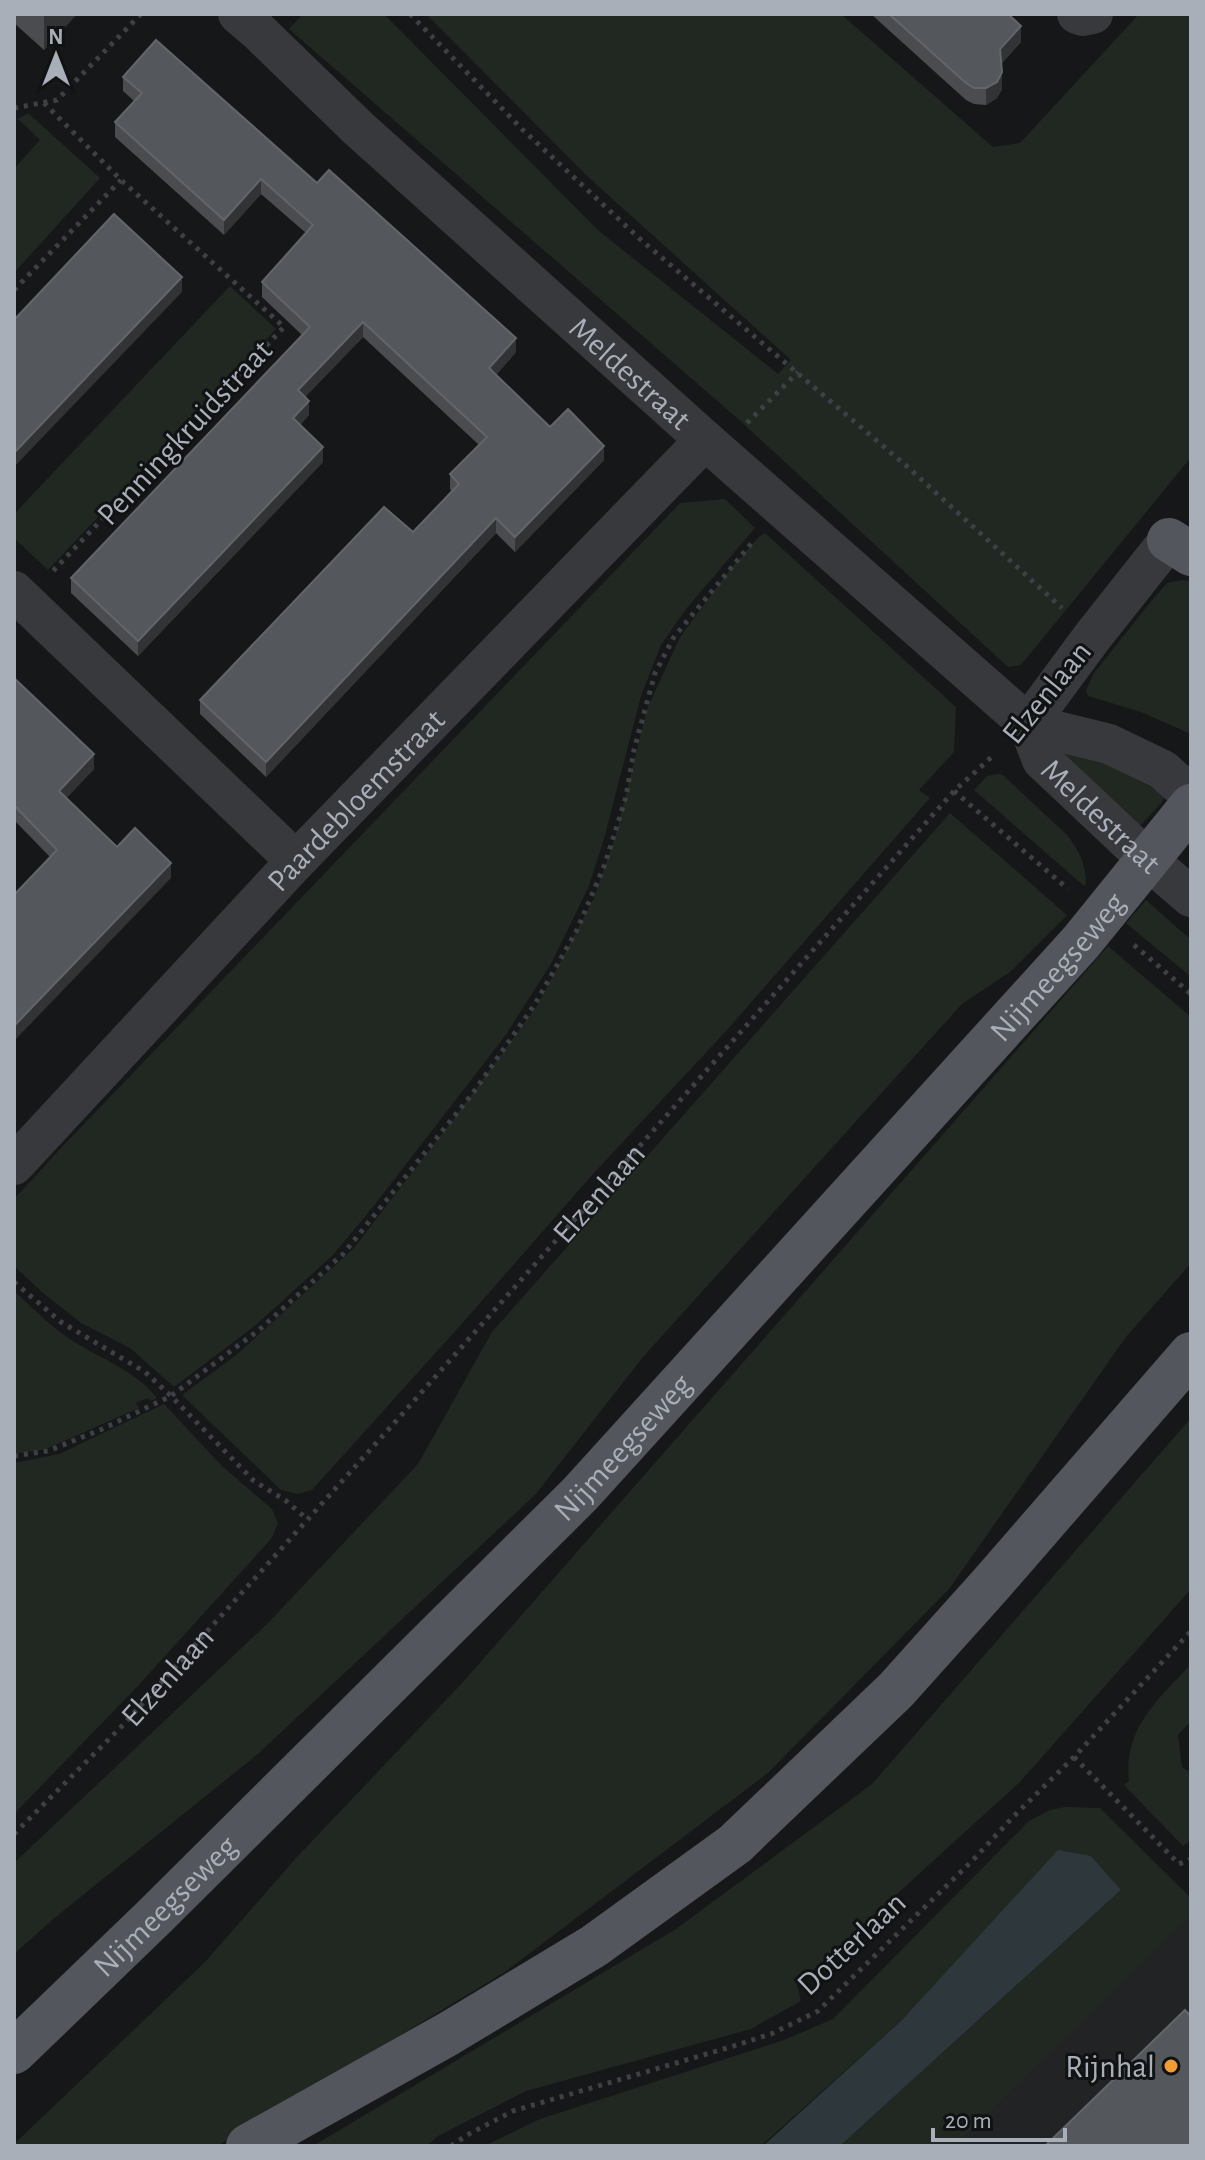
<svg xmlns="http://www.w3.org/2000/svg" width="1205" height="2160" font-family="'Alegreya Sans',sans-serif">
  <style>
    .built { fill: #222325 }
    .green { fill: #202821 }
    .water { fill: #2d373c }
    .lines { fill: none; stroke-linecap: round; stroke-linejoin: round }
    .path { stroke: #3d4044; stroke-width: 5; stroke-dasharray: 4 6; stroke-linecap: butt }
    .minor { stroke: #37393d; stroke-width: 40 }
    .primary { stroke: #53565c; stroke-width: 44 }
    .wall { fill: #4a4c50 }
    .shaded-wall { fill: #313335 }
    .building { fill: #54575b; stroke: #62656a; stroke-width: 2 }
    .poi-dot { fill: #f09d37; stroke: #111213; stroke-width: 3 }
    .labels { text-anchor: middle; stroke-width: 6; stroke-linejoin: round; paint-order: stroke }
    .street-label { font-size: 32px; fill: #a9afb8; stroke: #111213 }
    .poi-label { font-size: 32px; fill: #a9afb8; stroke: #111213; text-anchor: end }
  </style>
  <rect width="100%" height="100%" fill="#161718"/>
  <polygon class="built" points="1185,1914 1191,1920 1191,2146 938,2146"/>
  <g class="green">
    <polygon points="303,14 384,14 599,231 778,374 791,360 587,176 426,14 841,14 993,147 1020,143 1139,14 1191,14 1191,462 1188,461 1021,665 1008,667 737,418 289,29"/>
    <polygon points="28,113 100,178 14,273 14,169 40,140 18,119"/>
    <polygon points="230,286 276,329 48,570 14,538 14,514"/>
    <polygon points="725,499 755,528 686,609 661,645 641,696 604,839 589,886 551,964 505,1036 373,1207 333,1255 256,1325 174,1387 130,1348 81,1323 43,1293 14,1266 14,1199 61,1148 680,503"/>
    <polygon points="765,533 956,707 954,752 919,790 930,798 728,1029 593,1174 467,1318 312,1490 298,1494 281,1490 182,1395 235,1356 353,1249 452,1121 537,1006 594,898 616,834 647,709 680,637 731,568 760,536"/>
    <polygon points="1182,580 1191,581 1191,734 1141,712 1088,696 1086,690 1094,673 1153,599 1167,583"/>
    <polygon points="1059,748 1107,764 1162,793 1164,797 1163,801 1141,825 1138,825"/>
    <path d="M998 774 1003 775 1067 835C1079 850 1086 864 1086 884L1084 886 974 790 987 776Z"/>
    <polygon points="950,813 1067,915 1010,972 962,1004 643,1357 536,1494 259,1753 51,1921 14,1954 14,1863 268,1623 418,1464 492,1332"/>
    <polygon points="1146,900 1191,940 1191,977 1126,923"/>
    <polygon points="1108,946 1191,1017 1191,1263 1126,1337 949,1589 768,1773 505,1972 217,2146 14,2146 14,2144 204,1963 296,1858 463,1682"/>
    <path d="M14 1291C31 1306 48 1324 67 1337 97 1358 133 1368 157 1398L150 1401 148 1398 136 1403 139 1408 46 1449 14 1454Z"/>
    <polygon points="164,1404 222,1466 272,1509 278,1523 272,1538 136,1688 14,1814 14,1463 59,1454"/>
    <polygon points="1191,1418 1191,1589 1020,1782 797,1985 801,2001 751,2029 526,2091 438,2136 427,2146 313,2146 676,1929 872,1784"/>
    <path d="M1191 1664V1721L1178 1735 1182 1767 1191 1773V1840L1183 1846 1124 1785 1129 1781C1123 1728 1159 1699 1191 1664Z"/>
    <polygon points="1065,1807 1100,1808 1191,1898 1191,1916 954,2146 840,2146 1120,1891 1091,1856 902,2020 761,2146 484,2146 540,2119 784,2040 833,2019 1029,1821 1050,1810"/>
  </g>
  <polygon class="water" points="1058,1850 1091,1856 1121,1890 840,2146 763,2146 902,2020"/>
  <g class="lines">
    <g class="path">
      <polyline points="410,14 522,129 640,239 910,469 1062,608"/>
      <polyline points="44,103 121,180 284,327 53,571"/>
      <polyline points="14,108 57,100 141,14"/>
      <polyline points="14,290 121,180"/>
      <polyline points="747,423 798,372"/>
      <polyline points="954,791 1068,889"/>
      <polyline points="1134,945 1191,994"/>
      <polyline points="14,1282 61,1322 145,1372 171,1396 254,1481 285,1500 307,1519"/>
      <polyline points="14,1456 48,1451 100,1430 171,1396 259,1330 343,1254 473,1093 535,1004 577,930 605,864 626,797 634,750 655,673 674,637 755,539"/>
      <polyline points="1074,1757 1179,1864 1191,1859"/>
      <path id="s1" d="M14 1834 124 1724 405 1411 954 791 995 754"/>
      <polyline points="451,2146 467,2135 513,2111 727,2048 771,2034 818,2011 973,1860 1013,1817 1074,1757 1191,1631"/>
    </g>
    <g class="minor">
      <path id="s2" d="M238 14 258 31 358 128 705 440 1028 724 1109 744 1163 770 1191 795"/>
      <polyline points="1077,14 1083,16 1093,14"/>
      <polyline points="14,591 296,861"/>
      <path id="s3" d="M1028 724 1042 760 1148 860 1191 897"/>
      <polyline points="1028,724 1093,636 1169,540"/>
      <path id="s4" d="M14 1165 296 861 705 440"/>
    </g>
    <g class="primary">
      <polyline points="1169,540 1191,554"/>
      <path id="s5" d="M14 2052 153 1918 580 1494 1081 942 1191 806"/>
      <polyline points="248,2146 448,2034 594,1946 735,1844 896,1690 992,1583 1191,1354"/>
    </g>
  </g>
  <g class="wall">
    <polygon points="14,14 77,14 44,50 14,23"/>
    <polygon points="871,14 1008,14 1021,42 1001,64 1002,89 997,98 986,105 974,104 966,100"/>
    <polygon points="123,77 317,183 516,352 496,375 550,427 604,460 515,552 496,533 266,777 200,714 200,700 413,532 452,492 450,489 450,474 479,445 363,337 305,397 309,415 300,425 323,462 138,656 71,593 71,578 302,335 262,297 262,282 306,233 261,194 224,235 115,137 115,122 134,101 123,91"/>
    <polygon points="14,678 94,769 66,798 117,847 171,878 50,857 14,820"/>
  </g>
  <g class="shaded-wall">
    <polygon points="44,14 77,14 44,50"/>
    <polygon points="1021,26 1021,42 1000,65 1000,49"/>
    <polygon points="1002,72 1002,89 997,98 986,105 986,88"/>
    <polygon points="261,179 261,194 224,235 224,220"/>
    <polygon points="182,277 182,292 14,467 14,453"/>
    <polygon points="363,322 363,337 298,404 298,390"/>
    <polygon points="516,338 516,352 489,383 489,368"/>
    <polygon points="309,401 309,415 293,433 293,418"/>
    <polygon points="604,446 604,460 515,552 515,537"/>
    <polygon points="323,447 323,462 138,656 138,641"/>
    <polygon points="496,518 496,533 266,777 266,762"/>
    <polygon points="94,754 94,769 59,806 59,791"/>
    <polygon points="171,863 171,878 14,1041 14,1026"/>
  </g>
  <g class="building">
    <polygon points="889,14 1008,14 1021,26 1000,49 1002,72 997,82 986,88 974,88 966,83"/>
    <polygon points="156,40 317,183 329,170 516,338 489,368 550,427 568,409 604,446 515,537 496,518 266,762 200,700 384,507 413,532 459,484 450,474 487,437 363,322 298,390 309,401 293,418 323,447 138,641 71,578 310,327 262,282 313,225 261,179 224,220 115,122 142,93 123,77"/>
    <polygon points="114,214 182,277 14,453 14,320"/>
    <polygon points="14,678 94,754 59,791 117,847 135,828 171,863 14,1026 14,895 57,850 14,805"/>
    <polygon points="1185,2010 1191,2016 1191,2146 1045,2146"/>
  </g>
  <circle class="poi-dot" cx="1171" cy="2066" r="8"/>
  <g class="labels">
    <g class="street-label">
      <text dy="11" stroke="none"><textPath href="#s2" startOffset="532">Meldestraat</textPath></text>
      <text transform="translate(184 432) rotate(-47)" y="11">Penningkruidstraat</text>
      <text transform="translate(1046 692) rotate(-51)" y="11">Elzenlaan</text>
      <text dy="11" stroke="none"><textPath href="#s4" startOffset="500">Paardebloemstraat</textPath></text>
      <text dy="11" stroke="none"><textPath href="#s3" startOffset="120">Meldestraat</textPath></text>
      <text dy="11" stroke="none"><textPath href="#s5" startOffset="1506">Nijmeegseweg</textPath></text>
      <text dy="11" stroke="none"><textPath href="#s1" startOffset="868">Elzenlaan</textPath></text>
      <text dy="11" stroke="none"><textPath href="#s5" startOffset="858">Nijmeegseweg</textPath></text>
      <text dy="11" stroke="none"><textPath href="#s1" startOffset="220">Elzenlaan</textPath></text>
      <text dy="11" stroke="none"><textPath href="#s5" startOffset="210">Nijmeegseweg</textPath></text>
      <text transform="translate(851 1943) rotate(-43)" y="11">Dotterlaan</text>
    </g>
    <g class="poi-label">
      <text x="1155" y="2077">Rijnhal</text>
    </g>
  </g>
  <rect width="1205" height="2160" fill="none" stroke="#a9afb8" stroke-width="32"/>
  <g transform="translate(56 56)" stroke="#111213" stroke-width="6" paint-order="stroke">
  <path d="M0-6L14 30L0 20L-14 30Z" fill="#a9afb8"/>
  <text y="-12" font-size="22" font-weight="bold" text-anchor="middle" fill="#a9afb8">N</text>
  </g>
  <path d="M933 2128v12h132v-12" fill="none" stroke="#a9afb8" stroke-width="4"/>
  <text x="945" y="2128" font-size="24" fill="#a9afb8" stroke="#111213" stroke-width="6" paint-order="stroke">20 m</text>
</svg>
